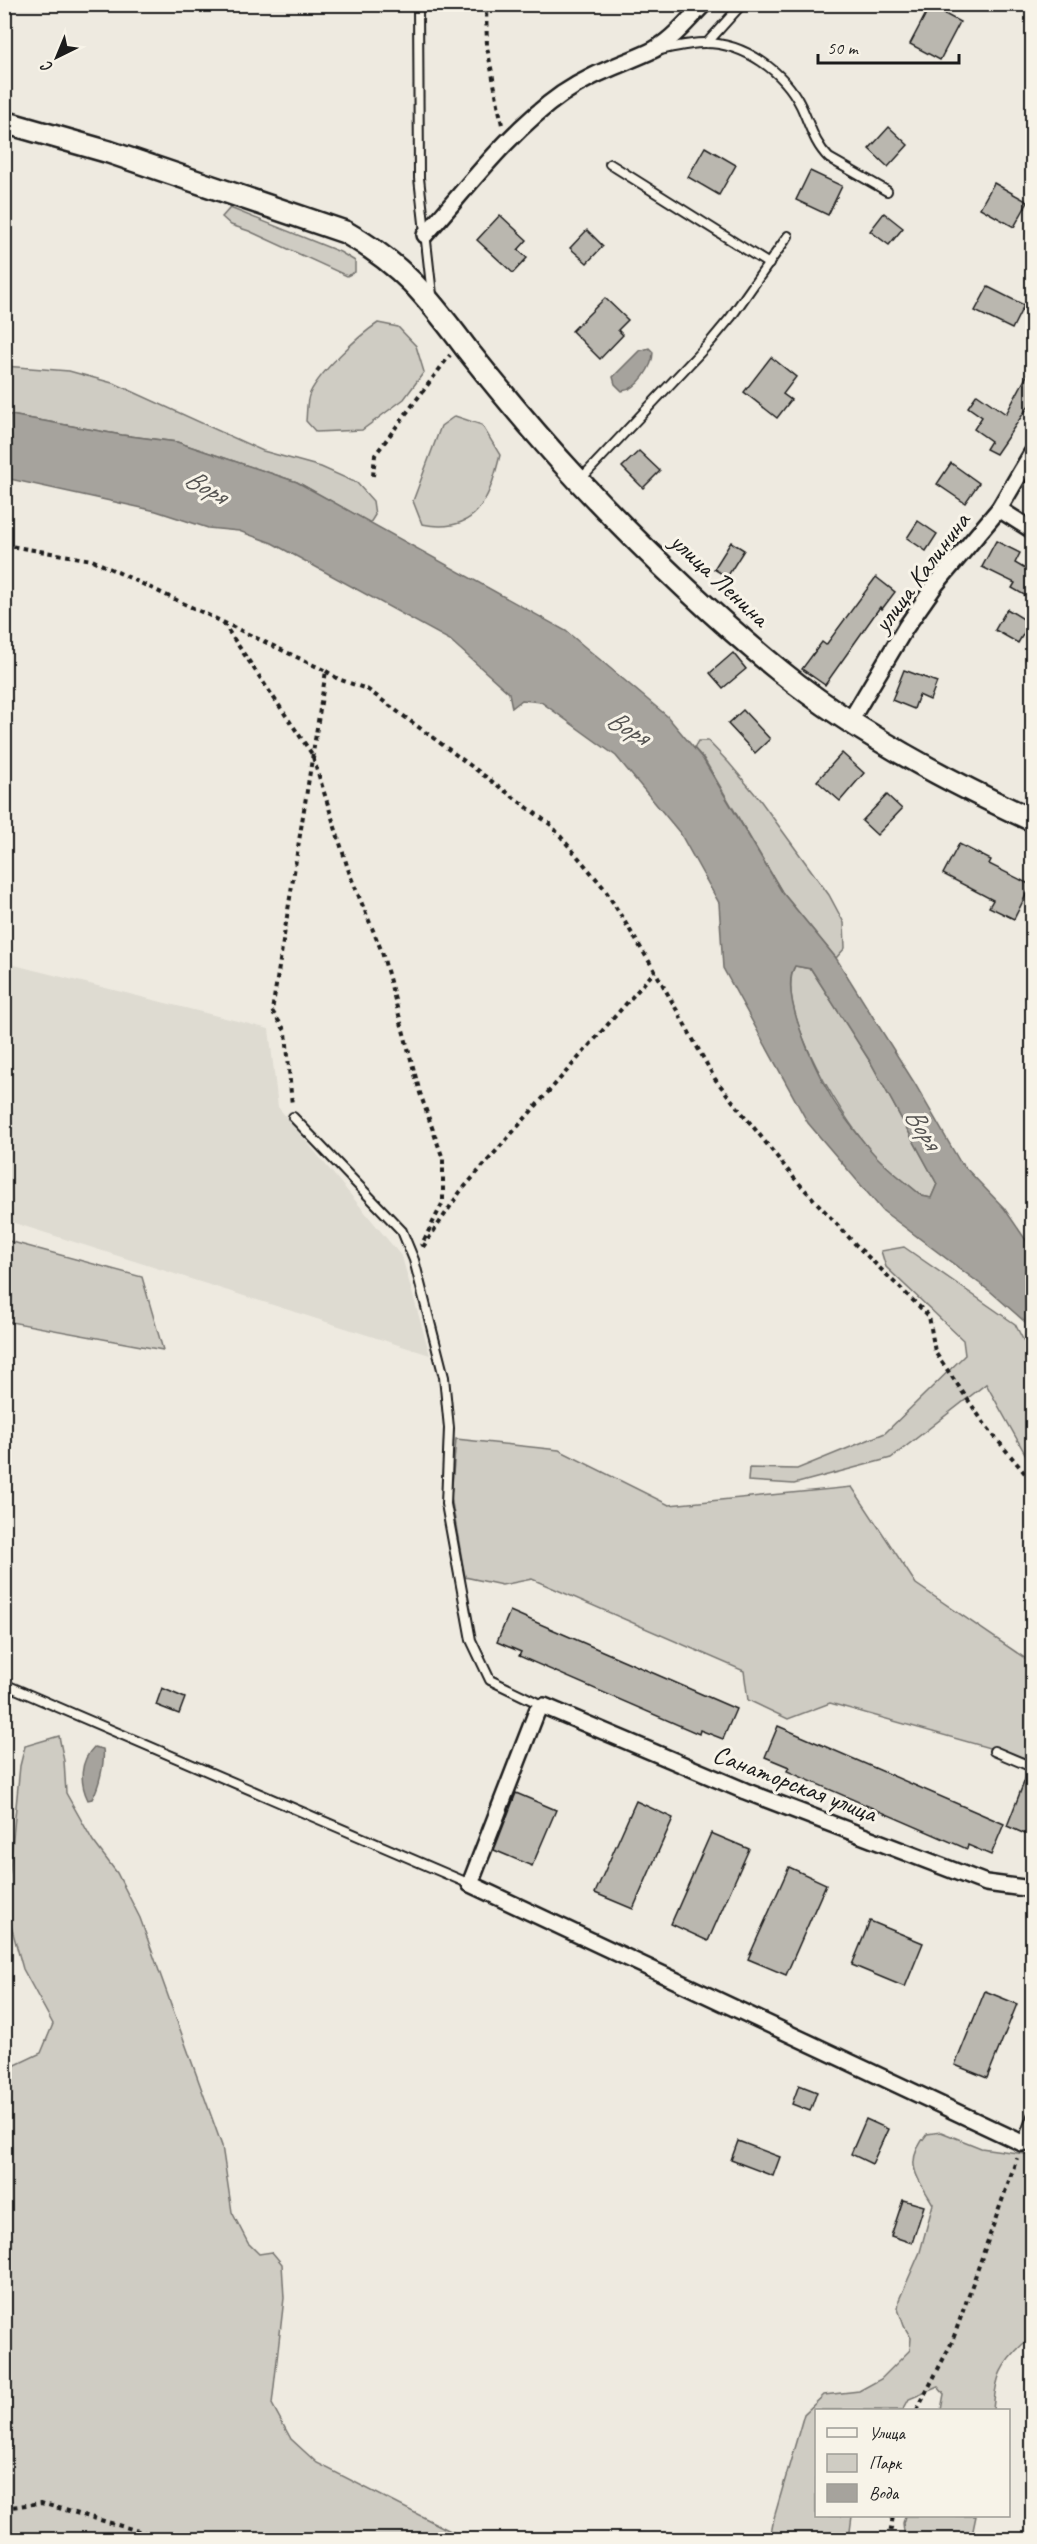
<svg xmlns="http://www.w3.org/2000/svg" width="1037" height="2544" font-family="Caveat,sans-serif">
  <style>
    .built { fill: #dedbd1 }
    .green { fill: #cfccc3; stroke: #767470; stroke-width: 1.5 }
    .water { fill: #a6a39d; stroke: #6f6d69; stroke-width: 1.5; fill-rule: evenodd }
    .building { fill: #bab7af; stroke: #1c1c1c; stroke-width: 1.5 }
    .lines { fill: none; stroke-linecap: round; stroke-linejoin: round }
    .lane-casing { stroke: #1c1c1c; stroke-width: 12 }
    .street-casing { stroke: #1c1c1c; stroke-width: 20 }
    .secondary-casing { stroke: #1c1c1c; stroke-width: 26 }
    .path { stroke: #1c1c1c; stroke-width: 4; stroke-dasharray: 4.5 4.5; stroke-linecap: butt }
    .lane { stroke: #f7f3e8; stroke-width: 8 }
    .street { stroke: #f7f3e8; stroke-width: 15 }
    .secondary { stroke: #f7f3e8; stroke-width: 21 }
    .labels { text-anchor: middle; stroke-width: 6; stroke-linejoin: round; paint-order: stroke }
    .street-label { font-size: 26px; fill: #1c1c1c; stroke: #f7f3e8 }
    .water-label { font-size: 27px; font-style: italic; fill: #535250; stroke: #f7f3e8 }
  </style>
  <rect width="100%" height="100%" fill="#eeeae0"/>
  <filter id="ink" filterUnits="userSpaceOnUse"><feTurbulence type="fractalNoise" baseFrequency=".0167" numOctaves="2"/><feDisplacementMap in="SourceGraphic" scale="12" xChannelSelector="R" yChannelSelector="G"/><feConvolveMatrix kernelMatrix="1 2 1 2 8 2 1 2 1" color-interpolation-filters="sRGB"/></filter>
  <g filter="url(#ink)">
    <polygon class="built" points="14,965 269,1029 278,1107 402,1257 430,1355 5,1220 4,1006"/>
    <g class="green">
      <polygon points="230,208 340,252 355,261 355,272 347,276 249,231 231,225 222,217"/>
      <path d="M378 323 398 327 416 346 424 372 404 399 362 430 316 432 306 421C307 413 306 401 310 393 320 372 358 336 378 323Z"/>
      <polygon points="4,366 69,371 116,384 263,451 321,467 357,483 373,501 375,515 370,523 297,482 177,442 122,435 5,414"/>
      <path d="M455 416 482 425 500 455C489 500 477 535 422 524L413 501 441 426Z"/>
      <polygon points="698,741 708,741 729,763 760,800 829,895 844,923 845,948 836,958 782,892 704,759 694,748"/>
      <path d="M795 966 811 969 871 1063 937 1184 931 1198 922 1196C908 1184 893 1173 880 1161 848 1129 772 1009 795 966Z"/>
      <polygon points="5,1240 142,1277 163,1350 5,1321"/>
      <polygon points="904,1247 1015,1324 1032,1357 1032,1466 986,1384 891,1458 794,1484 748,1481 749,1468 797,1469 885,1433 965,1355 963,1340 886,1267 881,1251"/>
      <polygon points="456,1439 559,1450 669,1505 852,1487 916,1584 1032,1663 1032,1760 830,1703 788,1719 748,1700 744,1671 532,1579 502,1585 465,1577 451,1497"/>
      <polygon points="59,1736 64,1761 66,1793 93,1841 117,1873 140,1918 222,2146 232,2212 248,2243 259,2254 272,2252 282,2264 284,2298 272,2404 291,2439 317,2463 466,2539 5,2539 5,2070 41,2053 53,2024 23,1969 6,1908 20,1766 25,1746"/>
      <path d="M941 2132 981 2148 1032 2155V2343L1025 2342C1000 2365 996 2376 993 2410H941L944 2394 938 2387 909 2399 903 2410H816V2516H852L849 2539H770L774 2518 804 2414 824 2395 859 2391 881 2379 910 2350 911 2338 904 2326 898 2309 899 2300 920 2252 933 2204C916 2175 903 2163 927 2134Z"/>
      <polygon points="905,2516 976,2516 971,2540 905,2539 903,2523"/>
    </g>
    <g class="water">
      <path d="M649 348 653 352C653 366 638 390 622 391L615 384 613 377 639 351Z"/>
      <path d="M5 414 122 435 177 442 297 482 566 631 667 716 703 759 782 892 836 958 915 1084 960 1162 1004 1208 1032 1249V1328L991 1292 883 1211 808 1123 723 968 719 903 680 833 616 756 541 702 522 700 512 708 509 693 450 640 272 543 239 531 208 528 156 511 5 478ZM795 966 811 969 871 1063 937 1184 931 1198 922 1196C908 1184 893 1173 880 1160 867 1148 838 1110 830 1095 815 1068 778 993 795 966Z"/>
      <path d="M94 1747 103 1749C105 1762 99 1787 92 1799L88 1800C79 1782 80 1761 94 1747Z"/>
    </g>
    <g class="building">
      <polygon points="930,6 960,22 940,60 910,44"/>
      <polygon points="889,127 908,145 888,167 869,149"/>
      <polygon points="705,147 736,165 719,195 688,177"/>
      <polygon points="810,171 842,186 828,215 796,200"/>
      <polygon points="994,183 1028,202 1014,227 980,208"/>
      <polygon points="884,213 903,228 889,245 870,231"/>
      <polygon points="500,215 527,240 518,250 527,258 513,273 477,240"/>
      <polygon points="587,230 603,246 587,263 570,248"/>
      <polygon points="988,287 1024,305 1012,329 975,311"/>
      <polygon points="605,298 628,320 618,330 623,335 600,359 572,331"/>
      <polygon points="771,357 796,377 783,394 791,400 777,418 744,392"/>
      <polygon points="1032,366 1032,401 996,454 986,449 991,441 974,429 982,417 968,407 977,394 1006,414"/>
      <polygon points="639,451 660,471 643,488 622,467"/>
      <polygon points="951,463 979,483 965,503 937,484"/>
      <polygon points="918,521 937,534 926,551 907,538"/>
      <polygon points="996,541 1020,553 1015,563 1032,573 1032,585 1026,596 1012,588 1015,583 982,567"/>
      <polygon points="731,542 744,550 727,577 714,569"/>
      <polygon points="876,577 895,592 882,609 880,607 825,685 802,669 822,642 826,645"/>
      <polygon points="1007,609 1030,623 1018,643 995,630"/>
      <polygon points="733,653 746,669 723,688 710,673"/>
      <polygon points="904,670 937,682 930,700 919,695 914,709 892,700"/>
      <polygon points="743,710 770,739 755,753 728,724"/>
      <polygon points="842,753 864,773 840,801 817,781"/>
      <polygon points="887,795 902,809 877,835 862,821"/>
      <polygon points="959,844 991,860 989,864 1031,885 1014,919 989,907 993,900 943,874"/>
      <polygon points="510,1611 736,1709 723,1739 700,1730 699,1734 519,1656 521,1652 497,1642"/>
      <polygon points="162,1688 185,1698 179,1714 156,1705"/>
      <polygon points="778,1726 1004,1824 991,1855 968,1845 967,1849 787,1771 789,1767 765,1757"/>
      <polygon points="1028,1772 1032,1773 1032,1837 1007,1826"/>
      <polygon points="516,1793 556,1810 532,1866 494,1850"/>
      <polygon points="636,1801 673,1818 633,1909 595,1893"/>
      <polygon points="711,1833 749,1849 708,1941 671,1924"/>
      <polygon points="789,1867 826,1884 786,1975 748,1959"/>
      <polygon points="870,1921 923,1943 905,1987 852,1965"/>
      <polygon points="985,1991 1017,2004 987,2078 955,2065"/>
      <polygon points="799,2085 817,2092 810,2111 792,2104"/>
      <polygon points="866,2119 888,2129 872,2164 851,2154"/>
      <polygon points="738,2141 780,2157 773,2176 731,2160"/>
      <polygon points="903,2200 924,2206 912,2243 891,2236"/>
    </g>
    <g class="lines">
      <defs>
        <g id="lane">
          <polyline points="418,4 419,178 432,295"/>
          <polyline points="707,43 742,4"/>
          <path d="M660 50C674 47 690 43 705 43 744 43 784 71 801 106 810 125 814 143 829 158L887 191"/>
          <polyline points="610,164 769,264"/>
          <polyline points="579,481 711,341 731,317 788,236"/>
          <polyline points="293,1117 402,1231 414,1260 444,1377 449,1428 446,1504 471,1640 490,1680 544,1706"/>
          <polyline points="4,1684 470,1884"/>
          <polyline points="994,1751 1032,1767"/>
          <polyline points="1031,2147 1022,2143 1032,2116"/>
        </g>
        <g id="street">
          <path d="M425 235C468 187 509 131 562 94 591 74 618 66 649 52 670 43 687 21 704 4"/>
          <polyline points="999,509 1032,530"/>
          <polyline points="850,721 906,627 936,584 999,509 1032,453"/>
          <polyline points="1022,2143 470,1884 537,1711 544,1706 745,1791 986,1883 1032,1889"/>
        </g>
        <path id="secondary" d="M4 122 109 152 345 232C405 266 428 298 469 352 504 396 541 440 579 481 642 548 709 613 780 671 855 732 945 780 1032 820"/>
      </defs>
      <use href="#lane" class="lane-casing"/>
      <use href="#street" class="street-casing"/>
      <use href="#secondary" class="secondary-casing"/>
      <g class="path">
        <polyline points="486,4 487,47 502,125"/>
        <polyline points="373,476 375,455 450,355"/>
        <polyline points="4,545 92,560 326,671 272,1011 286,1032 292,1106"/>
        <polyline points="223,623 312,754 350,875 382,952 420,1093 443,1159 443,1202 421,1246"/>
        <polyline points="326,671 338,679 367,689 551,825 604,888 655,971 715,1079 794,1178 856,1245 929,1316 935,1352 986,1426 1032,1482"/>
        <polyline points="423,1247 460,1192 655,971"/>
        <polyline points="917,2410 952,2342 1017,2158"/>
        <polyline points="4,2508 41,2503 170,2540"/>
        <polyline points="889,2540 893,2516"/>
      </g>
      <use href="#lane" class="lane"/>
      <use href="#street" class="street"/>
      <use href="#secondary" class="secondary"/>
    </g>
  </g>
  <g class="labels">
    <g class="street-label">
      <text transform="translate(921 572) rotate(-53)" y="9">улица Калинина</text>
      <text transform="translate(720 579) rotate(43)" y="9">улица Ленина</text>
      <text transform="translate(795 1783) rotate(21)" y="9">Санаторская улица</text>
    </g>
    <g class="water-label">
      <text transform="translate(206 486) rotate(30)" y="9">Воря</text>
      <text transform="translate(628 727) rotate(30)" y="9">Воря</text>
      <text transform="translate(923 1128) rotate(57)" y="9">Воря</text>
    </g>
  </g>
  <rect width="1037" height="2544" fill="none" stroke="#f7f3e8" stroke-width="24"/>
  <rect x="12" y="12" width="1013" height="2520" fill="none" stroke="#1c1c1c" stroke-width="2" filter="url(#ink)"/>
  <rect x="815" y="2409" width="195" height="108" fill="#f7f3e8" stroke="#9f9d96" stroke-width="1.5"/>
  <rect x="827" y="2428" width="30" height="9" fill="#f7f3e8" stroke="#9f9d96" stroke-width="1.5"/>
  <text x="869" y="2439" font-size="18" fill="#1c1c1c">Улица</text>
  <rect x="827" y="2454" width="30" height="18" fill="#cfccc3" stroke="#9f9d96" stroke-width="1.5"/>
  <text x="869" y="2469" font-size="18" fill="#1c1c1c">Парк</text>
  <rect x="827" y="2484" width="30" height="18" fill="#a6a39d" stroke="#9f9d96" stroke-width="1.5"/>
  <text x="869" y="2499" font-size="18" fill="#1c1c1c">Вода</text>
  <g transform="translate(57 57) rotate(223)" stroke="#f7f3e8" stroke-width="4.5" paint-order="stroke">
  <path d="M0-4.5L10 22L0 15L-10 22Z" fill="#1c1c1c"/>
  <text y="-9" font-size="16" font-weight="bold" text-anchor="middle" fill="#1c1c1c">С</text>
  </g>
  <path d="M818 54v9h141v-9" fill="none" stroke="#1c1c1c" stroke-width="3"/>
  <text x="827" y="54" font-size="18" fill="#1c1c1c" stroke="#f7f3e8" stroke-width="4.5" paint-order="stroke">50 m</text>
</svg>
